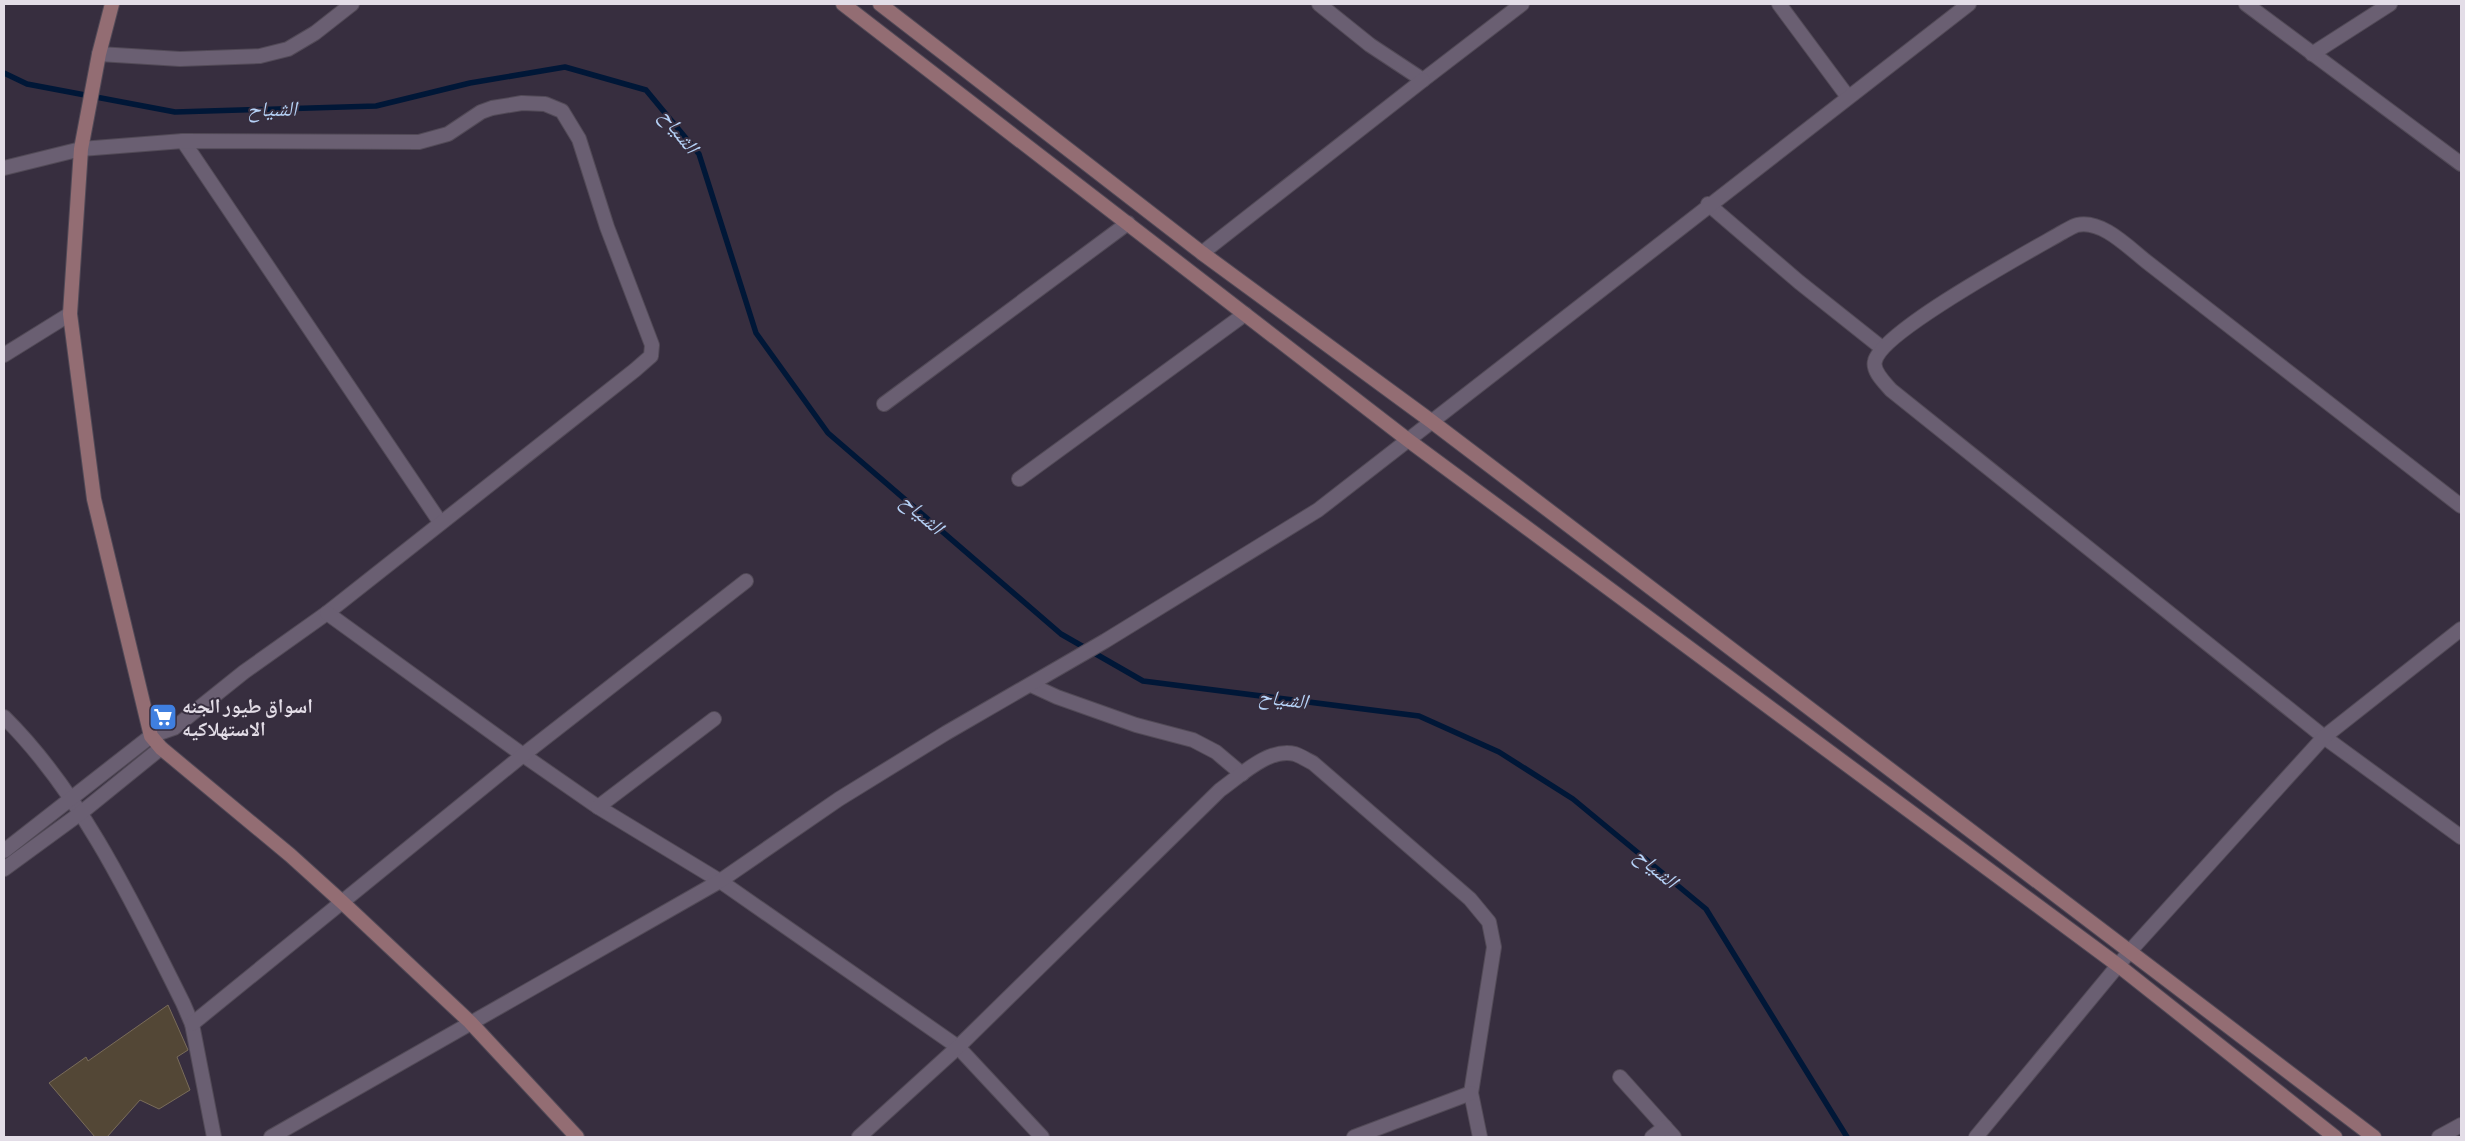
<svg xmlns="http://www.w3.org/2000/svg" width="2465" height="1141" font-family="'Alegreya Sans','Noto Naskh Arabic',sans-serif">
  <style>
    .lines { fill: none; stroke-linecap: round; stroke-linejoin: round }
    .stream { stroke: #001737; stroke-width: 5.5 }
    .building { fill: #534736; stroke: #796c5a }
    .minor-casing { stroke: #524a57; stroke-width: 16 }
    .tertiary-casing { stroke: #524a57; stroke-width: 16 }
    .secondary-casing { stroke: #524a57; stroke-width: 16 }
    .minor { stroke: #6a5f72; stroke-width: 14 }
    .tertiary { stroke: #6a5f72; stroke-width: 14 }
    .secondary { stroke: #936d73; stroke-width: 14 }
    .labels { text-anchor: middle; stroke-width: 4; stroke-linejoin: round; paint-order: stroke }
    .poi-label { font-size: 20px; font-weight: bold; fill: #e3dde7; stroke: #372e3f; text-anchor: start }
    .water-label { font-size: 21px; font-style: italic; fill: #b6d2f7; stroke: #372e3f }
  </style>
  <rect width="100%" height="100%" fill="#372e3f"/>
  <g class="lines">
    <polyline class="stream" points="4,73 27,84 175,112 376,106 470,83 565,67 646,90 699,154 756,333 828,433 1061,634 1143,681 1419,716 1499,752 1573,799 1706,909 1847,1137"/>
  </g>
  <polygon class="building" points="168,1005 188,1050 177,1057 190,1090 159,1109 140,1100 107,1137 95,1137 49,1083 86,1057 88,1061"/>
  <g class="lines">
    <defs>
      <g id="minor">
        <polyline points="1319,4 1370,45 1423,80 1522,4"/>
        <polyline points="1779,4 1848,97"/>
        <polyline points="2246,4 2461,164"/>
        <polyline points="99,54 180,59 260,56 288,49 315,33 352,4"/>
        <polyline points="2312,54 2390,4"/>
        <polyline points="183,141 440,522"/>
        <polyline points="81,149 183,141 419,142 448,134 481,112 492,108 522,103 545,104 562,111 579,139 607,227 652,345 651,356 635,370 327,613 244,672 174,728 151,736"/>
        <polyline points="1708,204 1799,282 1882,348"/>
        <polyline points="1202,253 1423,80"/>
        <polyline points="4,355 70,314"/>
        <polyline points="884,404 1128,223"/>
        <polyline points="1019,479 1245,314"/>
        <path d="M2461 506 2147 262C2129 248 2102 219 2077 225 2073 226 2067 230 2063 232 2030 251 1882 331 1875 361 1872 371 1885 383 1891 390L2324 737 2461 837"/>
        <polyline points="327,613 523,755 598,807 720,881 958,1047 1042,1137"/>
        <polyline points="1031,685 1057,697 1136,725 1193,740 1216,752 1242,774"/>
        <path d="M4 717C82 794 134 905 183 1003L192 1024 214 1137"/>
        <polyline points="598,807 714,719"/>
        <polyline points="192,1024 523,755 746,581"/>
        <polyline points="1620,1077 1674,1137"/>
        <path d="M859 1137 958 1047 1220 790C1240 776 1269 747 1295 754 1301 756 1307 760 1313 763L1470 899 1489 922 1494 947 1471 1093 1480 1137"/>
        <polyline points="1354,1137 1471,1093"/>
        <polyline points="1652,1137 1665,1127"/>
        <polyline points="1976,1137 2130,951 2324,737 2461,629"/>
        <polyline points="2439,1137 2461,1125"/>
      </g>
      <g id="tertiary">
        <polyline points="4,168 81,149"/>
        <polyline points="4,851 151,736"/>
        <polyline points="4,869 82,812 161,748"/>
        <polyline points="271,1137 720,881 839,799 946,733 1105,641 1318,510 1969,4"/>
      </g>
      <g id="secondary">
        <polyline points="112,4 99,54 81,149 70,314 94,499 151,736 161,748 290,855 342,902 470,1022 577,1137"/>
        <polyline points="843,4 1408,440 2119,966 2335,1137"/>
        <polyline points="880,4 1202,253 1431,421 2374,1137"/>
      </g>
    </defs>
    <use href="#minor" class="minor-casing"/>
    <use href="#tertiary" class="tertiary-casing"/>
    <use href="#secondary" class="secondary-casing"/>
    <use href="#minor" class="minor"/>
    <use href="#tertiary" class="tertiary"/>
    <use href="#secondary" class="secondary"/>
  </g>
  <defs>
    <symbol id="supermarket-square" viewBox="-11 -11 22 22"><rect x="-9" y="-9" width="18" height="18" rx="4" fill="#3f7fe0" stroke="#372e3f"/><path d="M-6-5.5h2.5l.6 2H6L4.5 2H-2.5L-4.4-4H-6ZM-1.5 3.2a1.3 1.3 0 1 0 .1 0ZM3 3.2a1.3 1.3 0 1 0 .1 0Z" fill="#fff"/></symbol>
  </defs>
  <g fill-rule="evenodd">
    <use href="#supermarket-square" x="147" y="701" width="32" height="32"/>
  </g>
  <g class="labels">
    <g class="poi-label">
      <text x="182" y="713">اسواق طيور الجنه<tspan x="182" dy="23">الاستهلاكيه</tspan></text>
    </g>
    <g class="water-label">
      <text transform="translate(272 109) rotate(-1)" y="7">الشياح</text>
      <text transform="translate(679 131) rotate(52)" y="7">الشياح</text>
      <text transform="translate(922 514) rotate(41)" y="7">الشياح</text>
      <text transform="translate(1283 699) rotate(7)" y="7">الشياح</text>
      <text transform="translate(1656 868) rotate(40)" y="7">الشياح</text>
    </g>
  </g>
  <rect width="2465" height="1141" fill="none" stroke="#e3dde7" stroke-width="10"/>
</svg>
